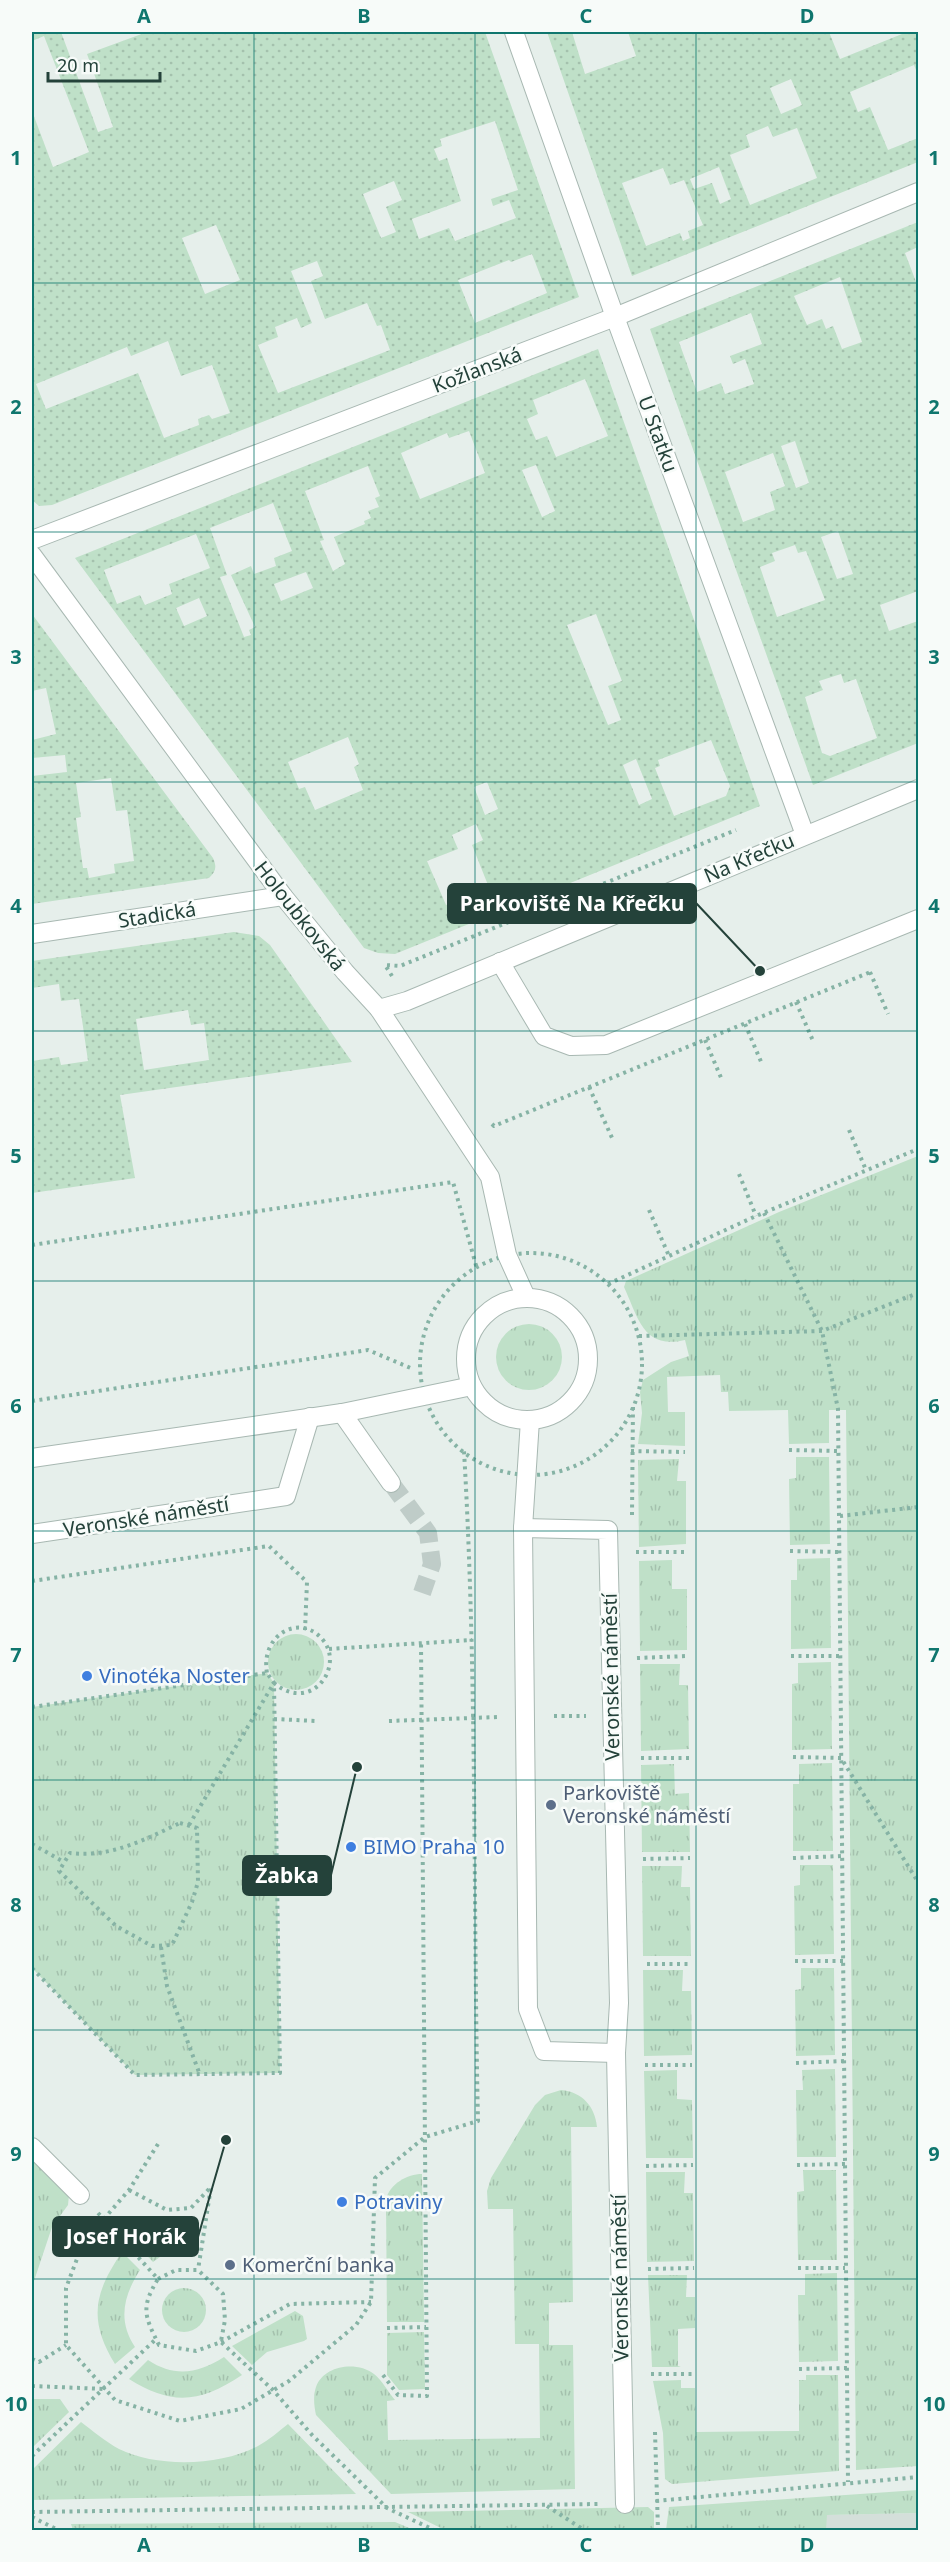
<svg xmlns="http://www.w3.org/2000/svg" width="950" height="2562" font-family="'Noto Sans',sans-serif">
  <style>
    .built { fill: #d4dfda }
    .grass { fill: url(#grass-tufts) }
    .garden { fill: url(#garden-dots); fill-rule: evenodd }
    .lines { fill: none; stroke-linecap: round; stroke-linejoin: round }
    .minor-tunnel { stroke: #bfccc8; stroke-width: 18; stroke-dasharray: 18 9; stroke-linecap: butt }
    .minor-casing { stroke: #a8b8b2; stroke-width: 20 }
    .path { stroke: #86b3a5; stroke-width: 4; stroke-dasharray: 3 4.5; stroke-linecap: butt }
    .minor { stroke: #fff; stroke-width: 18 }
    .grid { fill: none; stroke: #0f766e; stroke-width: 1.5; stroke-opacity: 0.55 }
    .shop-dot { fill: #3f7fe0; stroke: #f7fbf9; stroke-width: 2 }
    .service-dot { fill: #5c6f8a; stroke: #f7fbf9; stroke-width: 2 }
    .labels { text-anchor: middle; stroke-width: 5; stroke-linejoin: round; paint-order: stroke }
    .street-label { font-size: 20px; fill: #24423a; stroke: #f7fbf9 }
    .shop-label { font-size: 20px; fill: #366cbe; stroke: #f7fbf9; text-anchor: start }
    .service-label { font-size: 20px; fill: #4e5e75; stroke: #f7fbf9; text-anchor: start }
    .leader { fill: none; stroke: #24423a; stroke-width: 2 }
    .callout-dot { fill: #24423a; stroke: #f7fbf9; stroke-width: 2 }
    .callout { fill: #24423a; stroke: #24423a; stroke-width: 2 }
    .callout-label { font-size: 21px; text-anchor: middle; font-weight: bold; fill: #fff }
    .neatline { fill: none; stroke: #0f766e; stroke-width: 2 }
    .grid-label { font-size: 20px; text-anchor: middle; font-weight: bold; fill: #0f766e }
  </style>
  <defs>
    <pattern id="grass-tufts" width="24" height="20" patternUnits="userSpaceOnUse" patternTransform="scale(1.5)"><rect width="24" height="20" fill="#bfe0c8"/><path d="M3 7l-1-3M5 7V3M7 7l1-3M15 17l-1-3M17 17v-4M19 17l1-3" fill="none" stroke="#a4c1ad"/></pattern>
    <pattern id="garden-dots" width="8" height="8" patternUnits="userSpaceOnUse" patternTransform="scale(1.5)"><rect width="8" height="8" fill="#bfe0c8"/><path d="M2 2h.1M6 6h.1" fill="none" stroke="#a4c1ad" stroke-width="1.8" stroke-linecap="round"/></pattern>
  </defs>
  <rect width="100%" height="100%" fill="#e6efeb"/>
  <polygon class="built" points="918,2513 918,2530 826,2530 826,2515"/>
  <g class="grass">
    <path d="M918 1156V2466L856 2470 846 1410H829V1443L789 1444 788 1410 729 1411 728 1392H721L720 1375 667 1377 668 1412H685V1446L638 1444 642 1413 640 1392 643 1380 671 1362 689 1356 685 1340C643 1350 638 1317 624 1287L626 1281 779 1212Z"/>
    <circle cx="529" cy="1357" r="33"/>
    <polygon points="796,1457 829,1457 830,1544 790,1545 789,1479 796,1478"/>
    <polygon points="679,1459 677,1481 686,1481 686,1544 639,1547 638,1460"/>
    <polygon points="830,1558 831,1648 791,1649 791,1580 797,1580 797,1559"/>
    <polygon points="672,1560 672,1589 687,1589 687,1650 640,1651 639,1561"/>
    <circle cx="296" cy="1662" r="28"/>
    <polygon points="831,1662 832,1749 792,1750 792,1684 798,1683 798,1663"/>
    <polygon points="640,1664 680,1664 679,1685 688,1685 689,1749 641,1751"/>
    <polygon points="267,1673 274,1683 280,2073 135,2075 32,1968 32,1707"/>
    <polygon points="832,1763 833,1851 793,1851 793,1784 799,1784 799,1764"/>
    <polygon points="674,1764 675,1794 689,1793 690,1852 642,1852 641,1765"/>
    <polygon points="800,1865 833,1865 834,1954 795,1955 794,1886 800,1885"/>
    <polygon points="642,1866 682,1866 681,1887 690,1887 691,1956 643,1956"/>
    <polygon points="801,1968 834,1968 835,2055 796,2056 795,1990 801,1989"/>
    <polygon points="643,1970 683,1970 682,1991 691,1991 692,2055 644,2056"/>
    <polygon points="835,2069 836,2157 797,2157 796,2090 803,2090 802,2070"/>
    <polygon points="677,2070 677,2099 692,2100 693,2158 646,2158 644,2071"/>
    <path d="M561 2090C582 2092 595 2106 597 2127H571L573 2302 549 2303V2345H573L575 2489 391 2494 316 2415C314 2406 313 2396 316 2387 324 2365 357 2361 374 2374 382 2380 388 2392 395 2400L387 2401 388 2440 540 2438 539 2344H515L513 2209H488L487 2191 491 2178 535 2105 545 2095Z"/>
    <polygon points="32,2155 69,2195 68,2205 52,2227 32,2287"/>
    <polygon points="803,2170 836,2170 837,2260 798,2260 797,2192 804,2191"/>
    <polygon points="646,2172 685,2172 684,2193 693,2193 694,2261 647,2262"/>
    <path d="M422 2174 424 2322H387L386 2199C390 2184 407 2174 422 2174Z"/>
    <polygon points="183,2226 196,2228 189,2253 160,2257 153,2262 135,2243 149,2233"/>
    <path d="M122 2252 140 2270C124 2295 117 2320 135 2347L115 2364C88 2320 94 2293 122 2252Z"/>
    <polygon points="837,2273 838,2361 799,2362 798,2295 805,2295 805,2274"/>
    <polygon points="648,2275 687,2275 686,2297 695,2297 695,2328 678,2329 678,2366 681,2367 652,2367"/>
    <circle cx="184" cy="2310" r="22"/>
    <polygon points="295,2311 303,2316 307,2339 304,2341 267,2352 252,2365 232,2346"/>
    <polygon points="424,2332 425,2389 399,2390 387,2375 387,2333"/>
    <path d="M224 2357 242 2375C200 2403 172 2406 129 2379L148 2360C175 2378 199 2373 224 2357Z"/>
    <polygon points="806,2375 838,2375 839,2471 672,2484 665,2479 663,2433 653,2381 681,2380 681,2388 695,2388 696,2432 799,2431 799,2380 806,2380"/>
    <polygon points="32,2399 60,2399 69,2412 32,2448"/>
    <path d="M81 2422C93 2431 106 2442 119 2449 157 2468 221 2466 258 2446 269 2440 279 2431 288 2424L356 2494 32 2500V2470Z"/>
    <polygon points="918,2490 918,2513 827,2515 826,2530 666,2530 669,2507"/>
    <polygon points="648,2507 654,2512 654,2530 445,2530 408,2512"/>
    <polygon points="395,2522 414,2530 73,2530 71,2524"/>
  </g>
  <g class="garden">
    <path d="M32 32H61L98 132 113 127 87 54 147 32H485L579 297 52 505 39 506 32 500V111L53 167 89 152 44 36 32 41ZM495 121 518 190 491 199 493 206 509 200 516 218 455 241 449 228 419 239 412 219 461 201 447 158 439 161 434 149 442 146 440 139ZM394 181 402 200 386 207 396 232 381 238 363 194ZM216 225 240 280 205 294 182 238ZM532 254 547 293 475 323 458 280 509 260 511 262ZM317 261 323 276 311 281 325 319 367 303 377 326 381 325 390 350 278 393 258 345 278 337 275 327 297 318 301 328 312 323 291 271ZM168 341 181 376 212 365 230 413 212 419 209 415 198 419 199 425 164 438 138 373 46 409 36 384 127 347 131 356Z"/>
    <path d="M547 32H572L585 74 636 56 628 32H829L840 59 902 34V32H918V75L914 65 850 92 858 112 870 107 888 150 918 138V162L632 276ZM791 79 802 105 781 114 770 88ZM768 126 773 137 797 128 817 178 750 205 730 155 750 147 746 135ZM719 167 731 199 720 204 712 183 694 189 690 179ZM663 168 670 185 684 180 703 225 688 231 690 238 683 241 680 233 646 246 622 183Z"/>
    <path d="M918 222V247L905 253 918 287V591L880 605 889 631 918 621V743L813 785 650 329ZM840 277 862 342 842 349 833 326 826 329 822 319 807 325 794 296ZM751 313 762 344 730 356 733 364 745 359 754 384 725 394 721 383 697 392 679 342ZM795 441 809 483 796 488 781 446ZM773 453 785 486 770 492 775 510 743 522 725 472ZM838 531 853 574 837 579 821 537ZM795 545 798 553 806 551 825 600 777 617 760 567 775 561 772 553ZM841 674 844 683 856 679 877 738 830 756 822 753 805 697 823 690 819 681Z"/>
    <path d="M598 349 760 806 395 954 378 953 364 948 75 558ZM585 379 608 436 556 457 547 436 536 440 527 419 538 414 533 400ZM469 431 485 473 420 499 401 453 447 433 449 438ZM536 465 555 511 542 517 522 470ZM368 466 380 496 375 498 379 507 368 511 371 518 364 521 365 524 334 537 345 564 333 571 320 541 324 540 305 491ZM273 503 292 551 274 558 276 566 254 574 251 566 231 575 255 627 249 630 251 635 244 637 220 577 227 575 210 528ZM196 534 210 568 169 584 172 594 145 605 140 595 117 604 104 570ZM306 572 313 588 281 601 274 584ZM199 598 207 616 184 626 176 608ZM596 614 622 681 608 686 621 720 608 725 567 625ZM348 737 359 764 354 767 363 790 315 810 305 787 299 789 288 762ZM711 740 730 786 726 796 674 816 655 768 660 766 658 760ZM636 759 652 799 639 805 623 765ZM487 782 498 809 485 815 474 787ZM476 824 483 840 472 845 488 885 446 905 427 861 458 849 452 835Z"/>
    <path d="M32 614 213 858C217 867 216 871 209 878L32 904V776L67 772 65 755 32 758V740L56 734 46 688 32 691ZM111 778 116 811 127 810 134 861 114 864 115 873 89 878 87 868H83L76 818 81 817 76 783Z"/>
    <path d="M234 932 259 936 270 945 352 1062 120 1095 135 1178 32 1193V1061L59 1057 61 1065 88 1061 79 999 61 1001 59 984 32 988V961ZM188 1010 191 1025 204 1023 209 1060 144 1070 136 1019Z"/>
  </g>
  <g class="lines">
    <polyline class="minor-tunnel" points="391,1483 428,1533 432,1564 422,1593"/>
    <defs>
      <g id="minor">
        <polyline points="514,32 615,317 805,835"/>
        <polyline points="32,540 615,317 918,192"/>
        <polyline points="32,555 283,896 345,972 379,1009 490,1177 507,1255 526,1297"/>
        <polyline points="32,934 283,896"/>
        <polyline points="500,962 544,1036 571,1046 606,1045 918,919"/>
        <polyline points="379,1009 407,1001 918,789"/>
        <circle cx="527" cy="1359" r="61"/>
        <polyline points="342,1413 391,1483"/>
        <polyline points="530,1420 523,1528 528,2009 544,2051 616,2053"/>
        <polyline points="32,1458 342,1413 472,1386"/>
        <polyline points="523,1528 608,1530 619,2003 616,2053 625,2504"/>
        <polyline points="32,1534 286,1496 310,1417"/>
        <polyline points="32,2147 80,2195"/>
      </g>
    </defs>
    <use href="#minor" class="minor-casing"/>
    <g class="path">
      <polyline points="870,972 888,1014"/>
      <polyline points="392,976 385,965 400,966 736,830"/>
      <polyline points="796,1002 814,1043"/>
      <polyline points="745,1024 762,1064"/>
      <polyline points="705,1040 722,1080"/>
      <polyline points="589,1087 613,1140"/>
      <polyline points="492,1124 494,1126 873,971"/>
      <polyline points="849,1130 866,1170"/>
      <polyline points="739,1174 756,1216"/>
      <polyline points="649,1210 669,1256"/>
      <polyline points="764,1213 822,1331 838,1409 848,2482"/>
      <polyline points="32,1245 453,1182 477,1269"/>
      <circle cx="531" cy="1364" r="111"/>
      <polyline points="608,1284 756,1216 918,1149"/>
      <polyline points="639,1336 822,1331 918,1293"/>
      <polyline points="32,1401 368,1350 413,1369"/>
      <polyline points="789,1450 838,1451"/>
      <polyline points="631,1451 685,1452"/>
      <polyline points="632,1515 633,1405"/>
      <polyline points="840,1516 918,1507"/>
      <polyline points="790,1551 840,1552"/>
      <polyline points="636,1552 687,1552"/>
      <polyline points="32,1581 269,1546 307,1582 305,1630"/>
      <polyline points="329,1649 472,1640"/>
      <polyline points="791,1656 841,1656"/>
      <polyline points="637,1658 687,1656"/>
      <polyline points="32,1707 267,1673 274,1683 280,2073 135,2075 32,1968"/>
      <polyline points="554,1716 586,1716"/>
      <polyline points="274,1719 317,1721"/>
      <polyline points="389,1721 499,1717"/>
      <polyline points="793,1757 841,1758 918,1882"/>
      <polyline points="641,1758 689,1758"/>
      <path d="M180 1823 197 1828 198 1882 192 1902 172 1945 152 1946 116 1926 59 1871 70 1853C110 1858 144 1840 180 1823Z"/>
      <path d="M189 1825 274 1683C311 1714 345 1667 323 1640 300 1612 260 1635 267 1673"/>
      <polyline points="32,1844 64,1862"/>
      <polyline points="793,1858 842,1856"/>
      <polyline points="643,1859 690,1858"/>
      <polyline points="161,1947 167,1986 200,2075"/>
      <polyline points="795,1961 843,1961"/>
      <polyline points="647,1964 691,1964"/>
      <polyline points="796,2063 844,2061"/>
      <polyline points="645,2065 692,2065"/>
      <path d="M158 2144 129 2190 83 2243 66 2288V2345L115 2400 180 2421 241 2409 289 2381 356 2325 371 2302 375 2178 425 2137 478 2121C473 1898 477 1674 464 1451"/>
      <polyline points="797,2165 845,2164"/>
      <polyline points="646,2166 693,2165"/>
      <polyline points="129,2190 167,2210 191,2208 211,2187 198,2270"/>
      <path d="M98 2213 158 2279C140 2308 145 2317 159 2345L196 2351 221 2342 273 2390 312 2435 387 2508 434 2530"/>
      <polyline points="798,2268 845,2268"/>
      <polyline points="648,2269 694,2268"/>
      <polyline points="158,2279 176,2270 198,2270 223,2294 225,2320 221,2341"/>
      <polyline points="387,2328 426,2327"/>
      <polyline points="221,2342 290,2304 371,2302"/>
      <polyline points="32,2359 39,2362 66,2345"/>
      <polyline points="799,2369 847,2368"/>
      <polyline points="651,2374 695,2374"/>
      <polyline points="383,2375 398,2395 427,2396 421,1643"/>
      <polyline points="32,2386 105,2389"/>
      <polyline points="655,2432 658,2530"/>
      <polyline points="32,2456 156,2339"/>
      <polyline points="656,2501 918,2477"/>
      <polyline points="547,2506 584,2530"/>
      <polyline points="32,2512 598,2504"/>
      <polyline points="32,2517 58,2530"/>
    </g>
    <use href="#minor" class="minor"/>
  </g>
  <path class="grid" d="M254 32V2530M475 32V2530M696 32V2530M32 283H918M32 532H918M32 782H918M32 1031H918M32 1281H918M32 1531H918M32 1780H918M32 2030H918M32 2279H918"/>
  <g class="shop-dot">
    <circle cx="87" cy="1676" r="6"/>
    <circle cx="351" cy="1847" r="6"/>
    <circle cx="342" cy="2202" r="6"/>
  </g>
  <g class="service-dot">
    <circle cx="551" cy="1805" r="6"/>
    <circle cx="230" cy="2265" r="6"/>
  </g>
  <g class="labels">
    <g class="street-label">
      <text transform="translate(477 370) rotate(-21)" y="7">Kožlanská</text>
      <text transform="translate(658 434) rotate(70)" y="7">U Statku</text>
      <text transform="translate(749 858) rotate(-23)" y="7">Na Křečku</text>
      <text transform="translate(157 915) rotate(-9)" y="7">Stadická</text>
      <text transform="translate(300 916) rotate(52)" y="7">Holoubkovská</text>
      <text transform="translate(146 1517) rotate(-9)" y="7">Veronské náměstí</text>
      <text transform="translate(611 1677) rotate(-91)" y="7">Veronské náměstí</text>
      <text transform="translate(620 2278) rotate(-91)" y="7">Veronské náměstí</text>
    </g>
    <g class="shop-label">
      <text x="99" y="1683">Vinotéka Noster</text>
      <text x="363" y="1854">BIMO Praha 10</text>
      <text x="354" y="2209">Potraviny</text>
    </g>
    <g class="service-label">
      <text x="563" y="1800">Parkoviště<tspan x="563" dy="23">Veronské náměstí</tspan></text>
      <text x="242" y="2272">Komerční banka</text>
    </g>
  </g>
  <path class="leader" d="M760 971L696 903M357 1767L331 1875M226 2140L198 2237"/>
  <g class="callout-dot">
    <circle cx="760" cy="971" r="6"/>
    <circle cx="357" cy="1767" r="6"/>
    <circle cx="226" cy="2140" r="6"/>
  </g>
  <g class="callout">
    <rect x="448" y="884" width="248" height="39" rx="6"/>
    <rect x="243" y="1856" width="88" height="39" rx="6"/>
    <rect x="53" y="2217" width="145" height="39" rx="6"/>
  </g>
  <g class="callout-label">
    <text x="572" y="911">Parkoviště Na Křečku</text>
    <text x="287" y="1883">Žabka</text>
    <text x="126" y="2244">Josef Horák</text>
  </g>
  <rect width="950" height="2562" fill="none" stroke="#f7fbf9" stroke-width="66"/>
  <path d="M48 72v9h112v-9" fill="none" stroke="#24423a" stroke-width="3"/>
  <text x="57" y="72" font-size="18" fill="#24423a" stroke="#f7fbf9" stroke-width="4.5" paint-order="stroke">20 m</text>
  <rect x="33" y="33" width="884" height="2496" class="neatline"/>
  <g class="grid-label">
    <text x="144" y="23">A</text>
    <text x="364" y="23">B</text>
    <text x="586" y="23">C</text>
    <text x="807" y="23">D</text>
    <text x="16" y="165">1</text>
    <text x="934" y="165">1</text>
    <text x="16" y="414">2</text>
    <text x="934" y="414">2</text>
    <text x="16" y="664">3</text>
    <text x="934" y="664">3</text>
    <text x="16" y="913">4</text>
    <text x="934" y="913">4</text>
    <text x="16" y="1163">5</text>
    <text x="934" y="1163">5</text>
    <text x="16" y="1413">6</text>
    <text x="934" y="1413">6</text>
    <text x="16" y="1662">7</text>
    <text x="934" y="1662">7</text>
    <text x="16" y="1912">8</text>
    <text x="934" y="1912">8</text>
    <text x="16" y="2161">9</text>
    <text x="934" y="2161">9</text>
    <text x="16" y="2411">10</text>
    <text x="934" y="2411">10</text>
    <text x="144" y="2552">A</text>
    <text x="364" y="2552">B</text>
    <text x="586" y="2552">C</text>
    <text x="807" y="2552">D</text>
  </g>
</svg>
